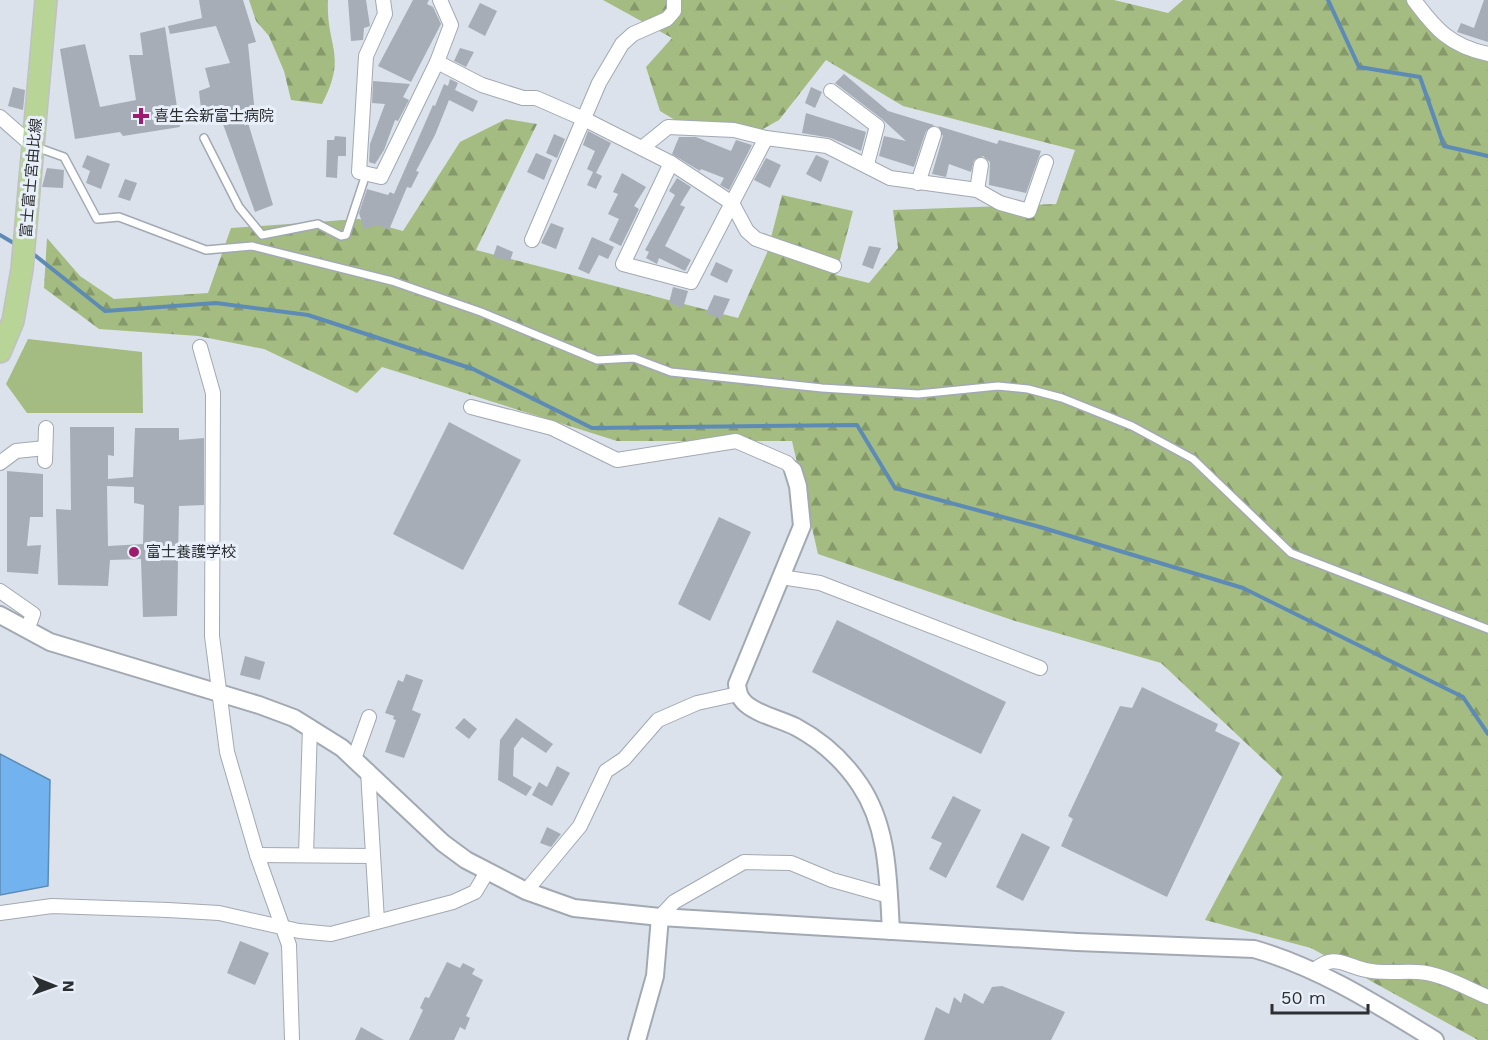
<svg xmlns="http://www.w3.org/2000/svg" width="1488" height="1040" font-family="'Work Sans','Noto Sans JP',sans-serif">
  <style>
    .forest { fill: url(#forest-firs) }
    .pitch { fill: #a4bc81 }
    .water { fill: #72b3ef; stroke: #5d8bb6; stroke-width: 1.5 }
    .lines { fill: none; stroke-linecap: round; stroke-linejoin: round }
    .stream { stroke: #5d8bb6; stroke-width: 4 }
    .building { fill: #a6adb7; fill-rule: evenodd }
    .service-casing { stroke: #a2a9b3; stroke-width: 10 }
    .minor-casing { stroke: #a2a9b3; stroke-width: 16 }
    .tertiary-casing { stroke: #a2a9b3; stroke-width: 20 }
    .primary-casing { stroke: #c0c1c2; stroke-width: 24 }
    .service { stroke: #fff; stroke-width: 7 }
    .minor { stroke: #fff; stroke-width: 14 }
    .tertiary { stroke: #fff; stroke-width: 16 }
    .primary { stroke: #b9d497; stroke-width: 21 }
    .poi-dot { fill: #9e1c6e; stroke: #e8eff9; stroke-width: 2 }
    .labels { text-anchor: middle; stroke-width: 6; stroke-linejoin: round; paint-order: stroke }
    .poi-label { font-size: 15px; fill: #2c2f32; stroke: #e8eff9; text-anchor: start }
    .street-label { font-size: 15px; fill: #2c2f32; stroke: #e8eff9 }
  </style>
  <defs>
    <pattern id="forest-firs" width="22" height="20" patternUnits="userSpaceOnUse" patternTransform="scale(1.5)"><rect width="22" height="20" fill="#a4bc81"/><path d="M5 1l3.5 6h-7zM16 11l3.5 6h-7z" fill="#86996a"/></pattern>
  </defs>
  <rect width="100%" height="100%" fill="#dbe2ec"/>
  <g class="forest">
    <path d="M249 0H328C326 48 348 54 322 104L291 100 284 71 269 36 256 21Z"/>
    <polygon points="603,0 1114,0 1168,13 1183,0 1421,0 1440,32 1488,50 1488,1040 1478,1040 1311,948 1205,920 1282,777 1161,663 1015,621 818,554 792,441 617,441 382,367 357,393 264,349 198,336 99,329 44,288 47,238 80,276 114,299 208,293 231,228 359,219 403,231 460,142 506,119 537,124 476,250 738,318 767,253 782,195 853,211 836,275 869,283 898,248 893,210 1056,204 1075,150 903,106 826,60 779,120 750,136 690,129 660,111 646,67 672,38"/>
  </g>
  <polygon class="pitch" points="28,339 142,352 143,413 27,413 6,384"/>
  <polygon class="water" points="0,754 50,780 48,886 0,895"/>
  <g class="lines">
    <g class="stream">
      <polyline points="1328,0 1359,67 1420,77 1444,146 1488,156"/>
      <polyline points="0,235 17,245"/>
      <polyline points="32,253 105,311 216,303 308,315 473,369 592,428 857,425 895,488 1040,527 1243,588 1463,697 1488,734"/>
    </g>
  </g>
  <g class="building">
    <polygon points="199,0 243,0 256,42 248,44 255,114 246,116 273,205 255,212 220,116 202,118 199,91 210,87 205,68 230,63 216,26 170,34 168,26 202,18"/>
    <polygon points="348,0 366,0 370,26 364,28 363,40 351,41"/>
    <polygon points="413,0 429,0 427,4 433,7 441,24 411,82 378,66"/>
    <polygon points="1484,0 1488,0 1488,42 1457,32 1461,23 1474,28"/>
    <polygon points="480,3 497,11 485,36 468,27"/>
    <polygon points="165,27 180,127 123,136 120,132 75,139 60,49 85,44 100,107 136,100 129,55 143,55 140,33"/>
    <polygon points="460,48 474,52 466,67 454,61"/>
    <polygon points="844,74 888,111 934,125 926,131 914,167 879,156 884,136 906,141 882,119 835,83"/>
    <polygon points="450,79 458,83 455,90 478,101 473,112 449,100 435,135 416,171 419,172 411,188 407,187 389,230 378,225 364,229 359,213 367,189 388,195 390,192 394,194 433,105 435,106 444,84 448,86"/>
    <polygon points="373,81 410,84 403,97 409,100 398,121 395,120 384,150 375,164 369,162 370,144 385,104 372,103"/>
    <polygon points="13,87 25,90 23,110 8,106"/>
    <polygon points="811,87 822,92 815,108 805,103"/>
    <polygon points="806,113 866,132 861,151 831,138 802,133"/>
    <polygon points="938,126 997,144 999,140 1041,151 1026,193 989,185 990,162 983,156 974,160 971,172 949,164 946,177 932,174 943,136"/>
    <polygon points="588,131 611,143 596,173 594,172 602,176 596,189 587,185 593,172 587,169 595,151 583,145"/>
    <polygon points="554,134 565,139 557,158 546,153"/>
    <polygon points="335,136 346,137 346,156 338,156 337,178 326,177 327,140 334,140"/>
    <polygon points="679,137 696,137 731,151 736,140 752,145 729,190 720,185 724,178 701,169 700,171 672,154"/>
    <polygon points="536,153 552,160 544,180 527,172"/>
    <polygon points="87,155 110,164 101,189 86,183 90,171 82,167"/>
    <polygon points="816,155 829,161 821,182 806,174"/>
    <polygon points="766,158 781,165 770,188 754,180"/>
    <polygon points="47,168 64,170 63,188 42,187"/>
    <polygon points="622,173 646,187 634,206 639,209 621,246 609,240 619,219 608,214 618,194 613,192"/>
    <polygon points="677,178 691,187 680,205 685,207 665,246 691,260 685,271 659,258 657,264 646,258 649,252 645,250 675,195 669,191"/>
    <polygon points="125,179 137,183 130,201 118,197"/>
    <polygon points="551,223 564,228 556,249 541,243"/>
    <polygon points="592,237 614,247 608,259 599,255 589,274 578,269"/>
    <polygon points="497,245 513,252 510,261 493,257"/>
    <polygon points="869,246 881,248 873,269 862,265"/>
    <polygon points="716,262 733,270 727,283 710,275"/>
    <polygon points="673,287 688,291 683,308 669,303"/>
    <polygon points="714,295 730,299 721,319 706,313"/>
    <polygon points="449,422 521,460 463,570 393,534"/>
    <path d="M70 427H114V456L108 455V479L133 477 135 428H179V440L204 438V505L179 506 177 616 143 617 141 559 110 560 108 586 58 585 56 509 71 510ZM107 486 134 487V503L144 505 143 544 108 546Z"/>
    <polygon points="7,471 43,474 43,517 30,517 27,546 41,545 38,574 7,572"/>
    <polygon points="719,517 751,532 710,621 678,604"/>
    <polygon points="837,620 1006,702 981,754 812,672"/>
    <polygon points="245,656 265,662 260,680 240,675"/>
    <polygon points="406,674 423,680 412,710 421,714 404,758 385,752 396,720 393,719 394,716 385,713 398,680 403,682"/>
    <polygon points="1142,687 1218,724 1215,731 1240,743 1167,897 1061,846 1073,819 1068,816 1120,706 1132,708"/>
    <polygon points="464,718 477,729 469,739 455,728"/>
    <polygon points="516,718 553,744 546,753 522,737 514,748 513,776 532,787 526,796 498,780 500,740"/>
    <polygon points="557,766 570,773 552,806 532,795 539,782 547,787"/>
    <polygon points="953,796 981,810 946,878 929,869 942,843 931,838"/>
    <polygon points="547,827 561,834 551,847 540,843"/>
    <polygon points="1022,833 1050,847 1023,901 996,887"/>
    <polygon points="240,941 269,953 255,985 227,973"/>
    <polygon points="447,962 460,968 463,963 475,969 472,974 483,980 466,1016 470,1018 465,1030 460,1027 454,1040 409,1040 423,1010 420,1008 425,997 429,998"/>
    <polygon points="1002,986 1065,1012 1051,1040 924,1040 936,1007 949,1014 954,997 961,1003 964,993 983,1004 992,987"/>
    <polygon points="361,1027 384,1040 355,1040"/>
  </g>
  <g class="lines">
    <defs>
      <g id="service">
        <polyline points="204,138 239,207 262,235 318,224 341,236 346,235 366,174"/>
        <polyline points="36,147 64,157 97,219 119,217 206,250 252,246 392,281 481,312 597,360 634,358 671,372 822,388 918,394 998,386 1028,389 1062,398 1132,426 1193,459 1291,553 1488,629"/>
      </g>
      <g id="minor">
        <polyline points="383,0 385,14 366,56 359,172 381,177 437,62 451,25 440,0"/>
        <path d="M1414 0C1436 30 1451 46 1488 54"/>
        <polyline points="437,62 482,85 523,98 536,98 584,119 671,163 732,203 766,138 827,146 890,178 977,190 1000,203 1029,211 1046,162"/>
        <polyline points="831,91 877,126 867,164"/>
        <polyline points="0,117 33,146"/>
        <polyline points="642,148 668,127 734,130 766,138"/>
        <polyline points="671,163 623,264 691,282 732,203"/>
        <polyline points="918,183 934,134"/>
        <polyline points="977,190 981,165"/>
        <polyline points="732,203 747,231 756,239 834,266"/>
        <polyline points="532,240 599,83 622,44 633,34 667,19 674,11 674,0"/>
        <polyline points="200,347 213,393 212,636 227,752 257,855 289,945 292,1040"/>
        <polyline points="471,407 552,428 617,460 736,441 787,463 793,470"/>
        <polyline points="45,461 46,428"/>
        <polyline points="0,463 16,451 45,448"/>
        <polyline points="781,577 820,583 1040,668"/>
        <polyline points="0,591 33,614 27,630"/>
        <polyline points="354,759 369,717"/>
        <polyline points="368,771 377,921"/>
        <polyline points="257,855 373,856"/>
        <polyline points="306,855 310,727"/>
        <polyline points="526,891 580,826 606,771 624,759 658,720 697,703 738,694"/>
        <polyline points="0,913 52,906 168,910 219,913 299,931 331,934 453,902 475,892 487,872"/>
        <polyline points="660,917 674,902 744,862 791,863 832,880 889,896"/>
        <path d="M1314 970C1336 953 1342 965 1366 970 1383 974 1400 971 1417 972 1441 973 1466 988 1488 997"/>
      </g>
      <g id="tertiary">
        <path d="M793 470 798 486 802 526 737 684C738 692 739 698 746 704 759 715 780 719 796 727 822 741 844 761 860 785 889 828 888 881 891 931"/>
        <path d="M0 615 50 642 259 705 294 718 342 748 443 843 466 860 526 891 574 908 660 917 1077 942 1254 949C1320 968 1376 1004 1435 1040"/>
        <polyline points="637,1040 655,976 660,917"/>
      </g>
      <polyline id="primary" points="0,352 13,321 22,269 46,0"/>
    </defs>
    <use href="#service" class="service-casing"/>
    <use href="#minor" class="minor-casing"/>
    <use href="#tertiary" class="tertiary-casing"/>
    <use href="#primary" class="primary-casing"/>
    <use href="#service" class="service"/>
    <use href="#minor" class="minor"/>
    <use href="#tertiary" class="tertiary"/>
    <use href="#primary" class="primary"/>
  </g>
  <g class="poi-dot">
    <path d="M138 107h6v6h6v6h-6v6h-6v-6h-6v-6h6z"/>
    <circle cx="134" cy="552" r="6"/>
  </g>
  <g class="labels">
    <g class="poi-label">
      <text x="154" y="121">喜生会新富士病院</text>
      <text x="146" y="557">富士養護学校</text>
    </g>
    <g class="street-label">
      <text transform="translate(31 178) rotate(-85)" y="5">富士富士宮由比線</text>
    </g>
  </g>
  <g transform="translate(54 986) rotate(91)" stroke="#e8eff9" stroke-width="4.5" paint-order="stroke">
  <path d="M0-4.5L10 22L0 15L-10 22Z" fill="#2c2f32"/>
  <text y="-9" font-size="16" font-weight="bold" text-anchor="middle" fill="#2c2f32">N</text>
  </g>
  <path d="M1272 1004v9h96v-9" fill="none" stroke="#2c2f32" stroke-width="3"/>
  <text x="1281" y="1004" font-size="18" fill="#2c2f32" stroke="#e8eff9" stroke-width="4.5" paint-order="stroke">50 m</text>
</svg>
